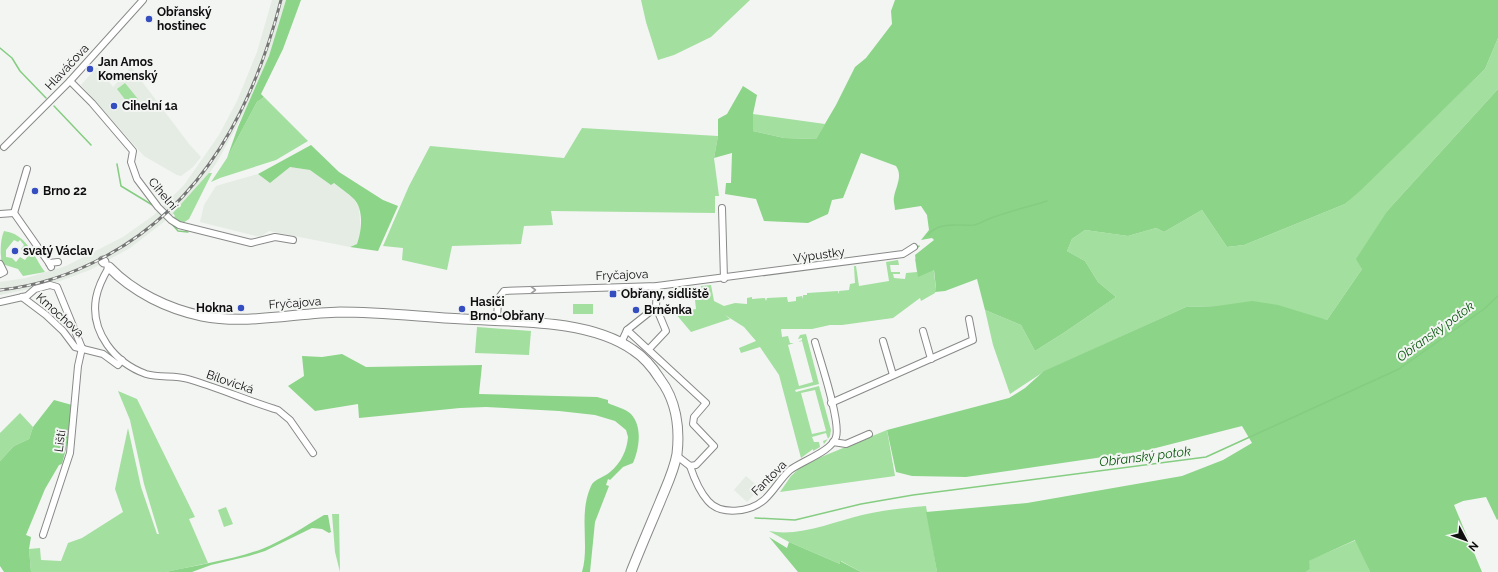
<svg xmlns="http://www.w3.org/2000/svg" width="1498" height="572" font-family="Raleway,sans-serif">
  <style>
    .built { fill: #e4ece3 }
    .green { fill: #a3df9f; fill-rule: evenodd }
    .forest { fill: #8cd488 }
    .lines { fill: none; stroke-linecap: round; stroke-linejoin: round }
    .stream { stroke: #85cd81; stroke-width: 1.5 }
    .minor-casing { stroke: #888a88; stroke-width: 8 }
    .secondary-casing { stroke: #888a88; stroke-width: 11 }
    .minor { stroke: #fff; stroke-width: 6 }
    .secondary { stroke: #fff; stroke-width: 9 }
    .rail-casing { stroke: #747574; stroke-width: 3 }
    .rail { stroke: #f3f5f3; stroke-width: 1.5; stroke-dasharray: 4.5; stroke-linecap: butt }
    .oneway { stroke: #9f9f9f }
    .poi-dot { fill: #344ec0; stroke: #f3f5f3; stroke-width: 1.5 }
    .labels { text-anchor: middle; stroke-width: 4; stroke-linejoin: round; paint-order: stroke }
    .poi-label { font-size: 12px; font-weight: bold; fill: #0f0f0f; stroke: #f3f5f3; text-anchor: start }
    .street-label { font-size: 12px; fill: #0f0f0f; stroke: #f3f5f3 }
    .water-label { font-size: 13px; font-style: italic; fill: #0a570d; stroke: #f3f5f3 }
  </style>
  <rect width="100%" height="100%" fill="#f3f5f3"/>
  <g class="built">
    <polygon points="272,0 286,0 269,56 248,106 217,162 204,181 174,214 130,248 90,270 49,285 0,295 0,282 26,278 66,266 123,237 154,215 184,185 219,135 237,101 257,52"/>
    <polygon points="97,67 113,87 131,67 189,144 201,157 193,167 181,176 177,175 144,156 81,85"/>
    <polygon points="290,167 310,170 331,184 334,183 354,199 359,208 361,233 357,244 350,247 269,231 260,237 200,222 204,205 216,186 258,174 270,183"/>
    <polygon points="746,476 760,488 747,502 734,490"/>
  </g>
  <g class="green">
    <polygon points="641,0 750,0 711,37 674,55 658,60 646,22"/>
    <polygon points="1498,38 1498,89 1388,210 1362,269 1327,320 1217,306 1186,307 1045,371 1010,394 993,345 985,310 1021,325 1035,351 1065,332 1116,297 1098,282 1085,261 1067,251 1072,239 1085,230 1128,236 1156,228 1164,232 1202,210 1227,247 1244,245 1345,204 1485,69"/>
    <polygon points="125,83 138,99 130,106 117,89"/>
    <polygon points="264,97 308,141 276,160 220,178 211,182 227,158 257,102"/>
    <polygon points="753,114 825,124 816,139 784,138 753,131"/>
    <polygon points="582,128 718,136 714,158 719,196 715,196 715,213 551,211 553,225 524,226 521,244 452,246 447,270 402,260 403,248 383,246 409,186 430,146 564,158"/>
    <polygon points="209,173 212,173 189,219 183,223 172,219 175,216 173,213"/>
    <path d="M4 231C27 234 33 256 45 272L23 276 18 269 2 264C0 254 0 240 4 231ZM14 240 18 242 20 240 24 245 21 249 28 256 25 260 20 257 16 262 12 258 6 257V250Z"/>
    <path d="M932 256 936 289 935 293 921 301 920 298 893 318 842 325H830L812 329H781L782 337 788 336 790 343H794L788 345 799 386 813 382 802 341 798 342 802 340V338L798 339 800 335 806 334 819 384 795 390 796 392 819 386 831 430 830 436 824 444 823 441 828 439 826 433 812 437 814 442H819L820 447 813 451V449L801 458 779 375 760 347 741 353 739 348 756 341 744 327 725 315 730 319 691 332 675 313 696 309 695 300H701V286L711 285 714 301 724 306 735 303 747 304V298L752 297V299L765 298 766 301 767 298 787 297 788 302 796 301V297L802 296 803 299V295H807V293L838 291V294L839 291 849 290 850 284 855 283 854 266H856L859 286 889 281 886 262 898 260 899 265H890L891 272H900V274H893L894 278 905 279 906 273 917 272 915 259ZM815 390 826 431 812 434 801 393Z"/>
    <rect x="573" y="304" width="20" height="10"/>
    <polygon points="477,327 531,331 529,355 475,353"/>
    <polygon points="118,391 137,399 195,517 189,519 208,563 166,572 31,572 29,549 40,548 41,560 61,561 68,543 82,538 123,512 115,489 128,428 141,487 157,534 159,534 144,484 130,420"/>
    <polygon points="20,413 33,427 29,439 14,446 0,461 0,433"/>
    <polygon points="887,430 895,476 780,492 791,476 804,464"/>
    <path d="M926 506 937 572H861L841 561 840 564 789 542 769 531C799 537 833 522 862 515 883 510 905 508 926 506Z"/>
    <polygon points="226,507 233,524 224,527 218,510"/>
    <polygon points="332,514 339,514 340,572 335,552"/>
    <polygon points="1356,540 1370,572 1306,572 1310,569 1308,561"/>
  </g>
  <g class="forest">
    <polygon points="286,0 301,0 283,49 261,94 264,97 257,102 227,158 238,127 269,56"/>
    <path d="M895 0H1498V38L1485 69 1361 190 1345 204 1244 245 1227 247 1202 210 1164 232 1156 228 1128 236 1085 230 1072 239 1067 251 1085 261 1098 282 1116 297 1065 332 1035 351 1021 325 985 310 977 279 945 291 935 292 936 288 934 270 918 277 915 255 934 240 932 238 921 240 929 230 927 215 921 206 895 210C895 206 893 201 894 197 896 186 903 176 896 166L861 153 843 198 832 200 828 214 808 223 764 221 756 199 725 194 726 183H731L732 153 714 158 718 136V119L727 114 743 86 757 95 753 114V131L784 138 816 139 836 105 855 67 866 58 892 24 891 11Z"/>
    <polygon points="1498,89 1498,519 1497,520 1486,497 1463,501 1454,505 1482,572 1370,572 1355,540 1309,561 1310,569 1306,572 937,572 926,512 1027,503 1182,476 1223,460 1252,443 1242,426 1144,451 966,477 912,476 896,472 887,430 1009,398 1025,388 1044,371 1186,307 1217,306 1252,301 1278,305 1327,320 1362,269 1356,259 1388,210"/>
    <path d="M311 145 339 172 383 200 398 206 378 251 350 247 357 244C362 231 364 210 354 199 348 193 340 188 334 183L331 185 310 170 290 167 270 183 258 174Z"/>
    <path d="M342 354 366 367 482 365 479 394 597 397 608 400V403C614 406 626 409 631 414 643 427 639 449 633 463L623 467 610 480 608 479 606 485 609 486 595 522 590 572H582C590 545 578 514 591 486 594 479 605 477 610 472 621 463 627 450 628 437L626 430 615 421 595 415 559 411 486 407 460 408 359 418 358 404 315 411 288 386 304 376 302 356 322 357Z"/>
    <polygon points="54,400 72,405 69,438 62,464 59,465 45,489 26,535 31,537 29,549 31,572 4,572 0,566 0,461 14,446 29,439 33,427"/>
    <path d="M324 515H328L331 532 329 533 322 529 312 528 265 551 249 556 211 565 192 572H166C198 565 231 560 262 549 284 540 304 527 324 515Z"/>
    <polygon points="769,537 787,548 789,542 840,564 840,561 861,572 798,572"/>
  </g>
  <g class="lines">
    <g class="stream">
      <polyline points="0,48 12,58 20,71 46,98"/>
      <polyline points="54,106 91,145"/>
      <polyline points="117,164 121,186 154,206"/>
      <polyline points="171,223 178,231 188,232"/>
      <path d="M928 235C938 221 959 226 974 225 980 224 985 220 991 218 1009 211 1029 207 1047 201"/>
      <polyline points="916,249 919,246"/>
      <polyline points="755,518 795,520 861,504 913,495 1206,457 1399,369 1484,309 1498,296"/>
    </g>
    <defs>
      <g id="minor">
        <polyline points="70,81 92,103 133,151 131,162 137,179 158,207 171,220 179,225 251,243 275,237 293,240"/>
        <polyline points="4,147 70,81 143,0"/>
        <polyline points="722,208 724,279"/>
        <polyline points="14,213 49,263 51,267"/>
        <polyline points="14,213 27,169"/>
        <polyline points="0,214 14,213"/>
        <polyline points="49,263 58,262"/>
        <polyline points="0,264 4,272 0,274"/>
        <path d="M109 267C103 277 98 287 96 298 90 332 115 363 146 374 159 378 175 375 188 379 219 388 248 401 278 410L290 420 313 453"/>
        <polyline points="22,297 46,315 63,331 75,347 103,354 118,365 122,360"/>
        <polyline points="0,302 27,296 35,289 50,285 57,287 82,348"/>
        <polyline points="497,321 498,299 504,291 657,286 903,254 914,247"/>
        <polyline points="627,330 706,403 694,417 693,424 714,446 696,465 690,466 677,456"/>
        <polyline points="923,331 931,359"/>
        <polyline points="883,341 893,375"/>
        <polyline points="621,343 627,330 656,307 657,286"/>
        <polyline points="649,349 666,331 656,307"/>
        <polyline points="831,403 973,340 969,319"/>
        <polyline points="833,442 846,444 869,434"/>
        <path d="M690 466C694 478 699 491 708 501 721 516 750 512 764 500 774 491 780 479 790 470 802 461 832 451 836 437 841 421 820 360 815 342"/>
        <polyline points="43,535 70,453 78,366 82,348"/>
      </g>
      <g id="secondary">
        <polyline points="103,261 104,262"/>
        <path d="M109 267C133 292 168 309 202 316 247 325 295 313 340 312 381 312 423 317 463 319 515 322 589 319 633 350 644 357 653 368 660 379 676 400 680 428 677 454 674 471 666 487 660 502 650 526 640 549 631 572"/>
      </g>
    </defs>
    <use href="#minor" class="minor-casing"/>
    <use href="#secondary" class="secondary-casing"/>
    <use href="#minor" class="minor"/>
    <use href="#secondary" class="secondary"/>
    <defs>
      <path id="rail" d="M0 290C37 286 73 274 106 256 204 203 254 106 281 0"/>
    </defs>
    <use href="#rail" class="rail-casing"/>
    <use href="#rail" class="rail"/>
  </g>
  <defs><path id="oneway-chevron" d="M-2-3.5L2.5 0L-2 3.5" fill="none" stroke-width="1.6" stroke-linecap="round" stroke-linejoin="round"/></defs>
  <use class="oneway" href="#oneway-chevron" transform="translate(533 290)"/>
  <g class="poi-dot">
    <circle cx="149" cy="19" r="4"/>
    <circle cx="90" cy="69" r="4"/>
    <circle cx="114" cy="106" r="4"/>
    <circle cx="35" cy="191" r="4"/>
    <circle cx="15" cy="251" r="4"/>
    <rect x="609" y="290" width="8" height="8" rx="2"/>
    <circle cx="241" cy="308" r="4"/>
    <circle cx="462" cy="309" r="4"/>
    <circle cx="636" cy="310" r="4"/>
  </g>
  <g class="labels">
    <g class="poi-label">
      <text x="157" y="16">Obřanský<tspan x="157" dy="14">hostinec</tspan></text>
      <text x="98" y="66">Jan Amos<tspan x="98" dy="14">Komenský</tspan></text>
      <text x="122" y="110">Cihelní 1a</text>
      <text x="43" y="195">Brno 22</text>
      <text x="23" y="255">svatý Václav</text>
      <text x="621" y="298">Obřany, sídliště</text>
      <text x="470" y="306">Hasiči<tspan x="470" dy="14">Brno-Obřany</tspan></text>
      <text x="233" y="312" text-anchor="end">Hokna</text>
      <text x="644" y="314">Brněnka</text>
    </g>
    <g class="street-label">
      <text transform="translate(67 67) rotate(-47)" y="4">Hlaváčova</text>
      <text transform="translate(163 194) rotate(50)" y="4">Cihelní</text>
      <text transform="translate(819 255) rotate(-8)" y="4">Výpustky</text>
      <text transform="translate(622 275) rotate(-2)" y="4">Fryčajova</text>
      <text transform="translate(295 303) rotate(-4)" y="4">Fryčajova</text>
      <text transform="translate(60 315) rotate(42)" y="4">Kmochova</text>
      <text transform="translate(230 382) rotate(19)" y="4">Bílovická</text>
      <text transform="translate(60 441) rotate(-82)" y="4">Liští</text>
      <text transform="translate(769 478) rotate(-45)" y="4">Fantova</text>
    </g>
    <g class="water-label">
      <text transform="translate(1435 331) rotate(-36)" y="5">Obřanský potok</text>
      <text transform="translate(1145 456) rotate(-7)" y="5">Obřanský potok</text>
    </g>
  </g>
  <g transform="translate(1466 540) rotate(131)" stroke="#f3f5f3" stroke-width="3" paint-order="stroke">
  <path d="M0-3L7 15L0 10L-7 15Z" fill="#0f0f0f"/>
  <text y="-6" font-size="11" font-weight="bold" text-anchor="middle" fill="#0f0f0f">N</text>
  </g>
</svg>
